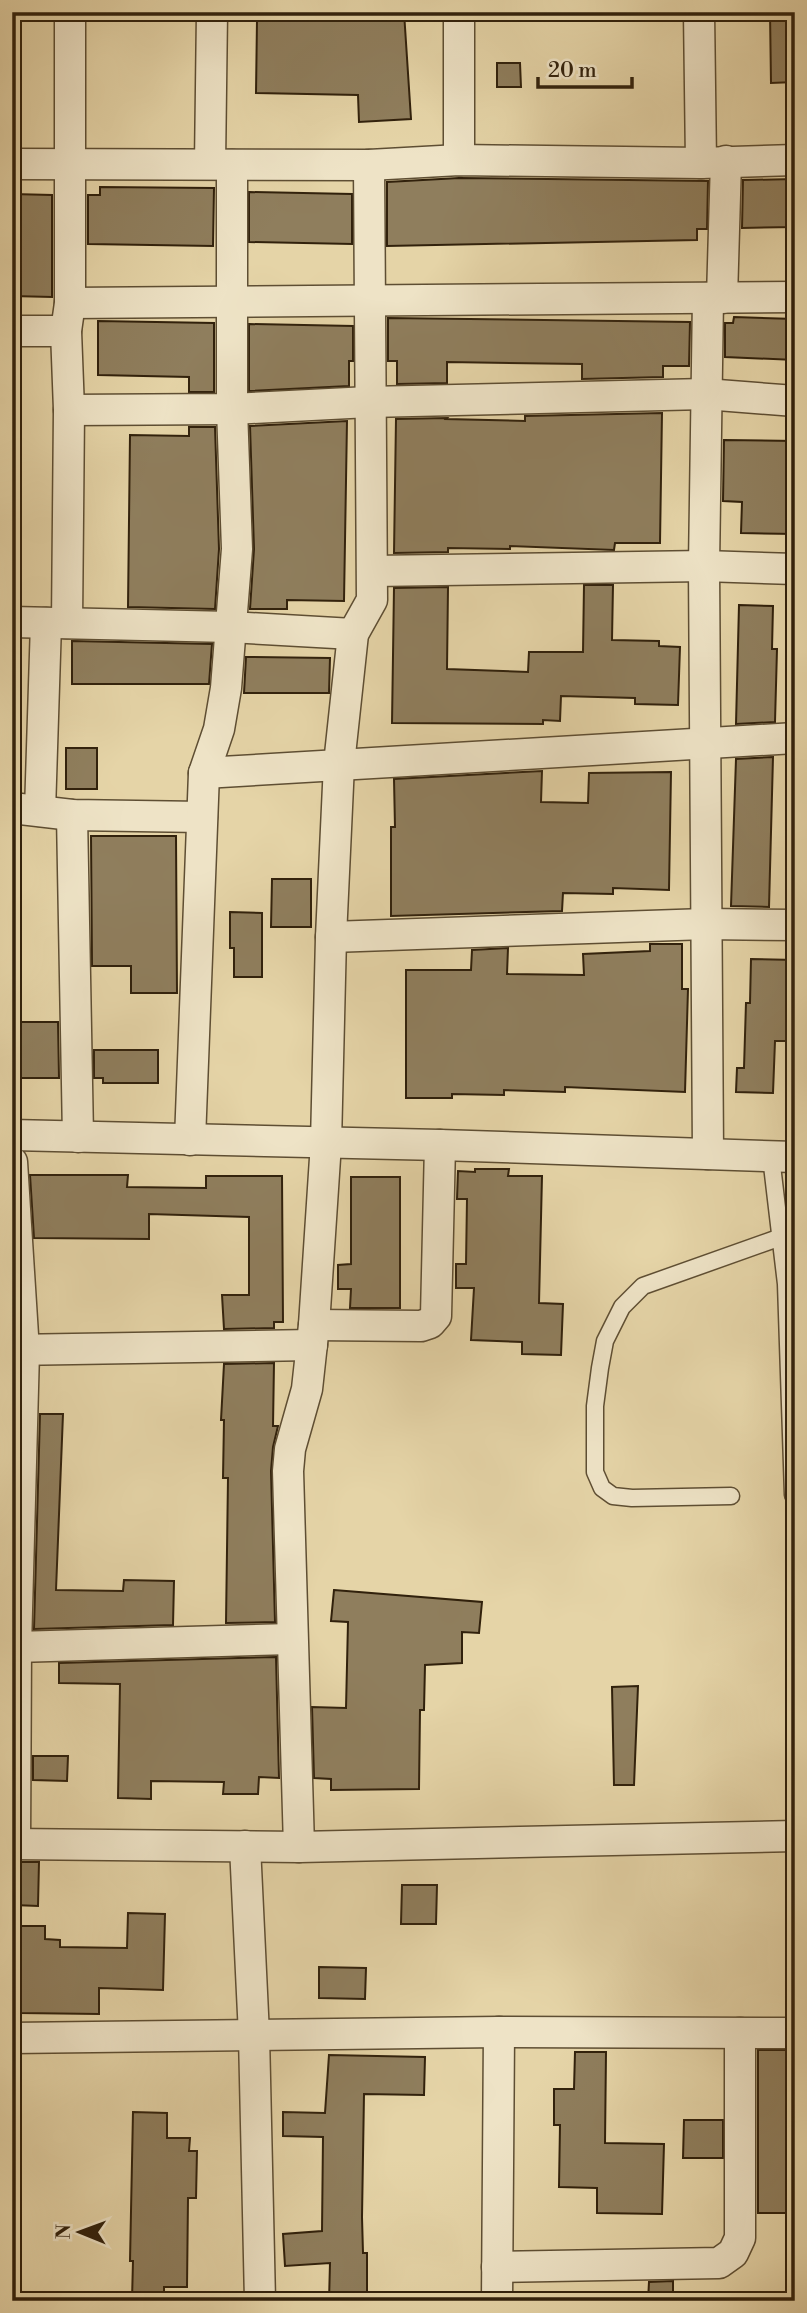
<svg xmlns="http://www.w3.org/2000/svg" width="807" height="2313" font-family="'Libre Bodoni',serif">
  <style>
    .building { fill: #8f7e5d; stroke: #31210c; stroke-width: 2 }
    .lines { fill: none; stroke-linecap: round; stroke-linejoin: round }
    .service-casing { stroke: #5e4e33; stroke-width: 19 }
    .minor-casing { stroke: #5e4e33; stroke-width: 33 }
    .service { stroke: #eee3c6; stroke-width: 16 }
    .minor { stroke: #eee3c6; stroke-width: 30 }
  </style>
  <rect width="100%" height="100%" fill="#e5d4a7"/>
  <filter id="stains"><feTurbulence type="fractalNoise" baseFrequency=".00286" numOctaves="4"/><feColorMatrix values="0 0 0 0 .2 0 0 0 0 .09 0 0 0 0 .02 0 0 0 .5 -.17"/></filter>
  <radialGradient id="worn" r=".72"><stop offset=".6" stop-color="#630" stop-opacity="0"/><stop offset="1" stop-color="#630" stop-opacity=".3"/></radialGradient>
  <g class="building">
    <polygon points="364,12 404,12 411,119 359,122 358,95 256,93 257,20 364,21"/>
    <polygon points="770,12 795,12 795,82 771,83"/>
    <polygon points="497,63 520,63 521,87 497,87"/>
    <polygon points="459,178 708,181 707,229 697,229 697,240 387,246 387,182"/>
    <polygon points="795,179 795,227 742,228 743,180"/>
    <polygon points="100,187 214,188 213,246 88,244 88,195 100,195"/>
    <polygon points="249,192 352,194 352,244 249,242"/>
    <polygon points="12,194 52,195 52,297 12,296"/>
    <polygon points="734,317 795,319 795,360 725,357 725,323 733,323"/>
    <polygon points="388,318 690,322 689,366 663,366 663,377 582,379 582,364 447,362 447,383 397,384 397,361 388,361"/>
    <polygon points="98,321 214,323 214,392 189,392 189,377 98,375"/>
    <polygon points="249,324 353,326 353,361 349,361 349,386 249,391"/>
    <polygon points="662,413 660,543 615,543 614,550 510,546 510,549 448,548 448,552 394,553 396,419 447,418 446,419 525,421 525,416"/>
    <polygon points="347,421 344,601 287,600 287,609 250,609 254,549 250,426"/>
    <polygon points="189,427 215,427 219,549 215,609 128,607 130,435 189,436"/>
    <polygon points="724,440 795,441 795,534 741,533 742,502 723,501"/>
    <polygon points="584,585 613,585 612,640 659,641 659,646 680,647 678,705 635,704 635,698 561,696 560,721 543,720 543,724 392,723 394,588 448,587 447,669 528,672 529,652 583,652"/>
    <polygon points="739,605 773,606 772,649 777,649 775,722 736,724"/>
    <polygon points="72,641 212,644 209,684 72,684"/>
    <polygon points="246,657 330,658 329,693 244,693"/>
    <rect x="66" y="748" width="31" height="41"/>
    <polygon points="773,757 769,907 731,906 736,759"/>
    <polygon points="542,771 541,802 588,803 589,773 671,772 669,890 613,888 613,894 563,893 562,911 391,916 391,827 395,827 394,779"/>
    <polygon points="91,836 176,836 177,993 131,993 131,966 92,966"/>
    <polygon points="272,879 311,879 311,927 271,927"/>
    <polygon points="230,912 262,913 262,977 234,977 234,948 230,948"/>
    <polygon points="650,944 682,944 682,989 688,989 685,1092 565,1087 565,1092 504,1090 504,1095 452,1094 452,1098 406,1098 406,970 471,970 472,950 508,948 507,974 584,975 583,954 650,951"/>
    <polygon points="751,959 795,960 795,1041 775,1041 773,1093 736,1092 737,1068 744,1068 746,1003 750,1003"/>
    <polygon points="12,1022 58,1022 59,1078 18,1078 18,1049 12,1049"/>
    <polygon points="94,1050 158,1050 158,1083 103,1083 103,1078 94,1078"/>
    <polygon points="475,1169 509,1169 508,1176 542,1176 539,1303 563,1304 561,1355 522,1354 522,1342 471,1340 474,1288 456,1288 456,1264 466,1264 467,1199 457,1199 458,1171 475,1172"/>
    <polygon points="30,1175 128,1175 127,1187 206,1188 206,1176 282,1176 283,1322 274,1322 274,1328 224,1329 222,1295 249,1295 249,1217 149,1214 149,1239 34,1238"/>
    <polygon points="351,1177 400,1177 400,1308 350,1308 351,1289 338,1289 338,1265 351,1264"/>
    <polygon points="274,1363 273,1426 278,1426 273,1447 271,1471 275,1622 226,1623 228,1478 223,1478 224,1420 221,1420 224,1364"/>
    <polygon points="40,1414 63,1414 56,1590 123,1591 124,1580 174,1581 173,1625 34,1629"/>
    <polygon points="334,1590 482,1602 479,1633 462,1632 462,1663 425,1665 424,1710 420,1710 419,1789 331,1790 331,1779 314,1778 312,1707 346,1708 348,1622 331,1621"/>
    <polygon points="276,1657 279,1778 259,1777 258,1794 223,1794 224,1782 151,1781 151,1799 118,1798 120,1684 59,1683 59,1663"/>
    <polygon points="638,1686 634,1785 614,1785 612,1687"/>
    <polygon points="33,1756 68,1756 67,1781 33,1780"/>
    <polygon points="15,1862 39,1862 38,1906 14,1905"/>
    <polygon points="402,1885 437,1885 436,1924 401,1924"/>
    <polygon points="128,1913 165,1914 163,1990 99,1988 99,2014 20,2013 21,1951 19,1951 19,1926 45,1926 45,1939 60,1940 60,1947 127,1948"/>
    <polygon points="319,1967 366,1968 365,1999 319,1998"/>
    <rect x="758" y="2050" width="37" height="163"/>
    <polygon points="575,2052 606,2052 605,2143 664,2144 662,2214 597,2213 597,2188 559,2187 560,2125 554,2125 554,2089 574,2089"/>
    <polygon points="329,2055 425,2057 424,2095 364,2094 362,2217 363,2253 367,2253 367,2301 329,2301 330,2263 285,2266 283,2234 322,2231 323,2137 283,2136 283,2112 325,2113"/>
    <polygon points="133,2112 167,2113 167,2138 190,2138 189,2151 197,2151 196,2198 188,2198 187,2287 164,2287 164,2301 132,2300 133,2261 130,2261"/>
    <polygon points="684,2120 723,2120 723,2158 683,2158"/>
    <polygon points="673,2281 673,2301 648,2301 649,2282"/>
  </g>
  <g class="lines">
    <defs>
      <g id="service">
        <polyline points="771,1157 786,1284 793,1495"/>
        <polyline points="731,1496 632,1498 613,1496 602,1488 595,1472 595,1406 600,1368 605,1341 622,1307 643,1286 781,1237"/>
      </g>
      <g id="minor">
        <polyline points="699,12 701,163"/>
        <polyline points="459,160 459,12"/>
        <polyline points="12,164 369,165 459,160 701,163 795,160"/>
        <polyline points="210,164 212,12"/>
        <polyline points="708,298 704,566 708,1154"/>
        <polyline points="722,298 726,161"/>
        <polyline points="70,303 795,297"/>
        <polyline points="12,331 66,331"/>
        <polyline points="69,410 232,409 369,402 705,394 795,401"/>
        <polyline points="373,571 704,566 795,569"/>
        <polyline points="12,622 230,627 353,634"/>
        <polyline points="67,623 69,410 66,331 70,303 70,12"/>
        <polyline points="204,773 795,738"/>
        <polyline points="12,808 72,815 202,817"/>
        <polyline points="40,811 46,623"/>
        <polyline points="72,815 78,1137"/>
        <polyline points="331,937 706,924 795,925"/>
        <polyline points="12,1135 440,1145 795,1157"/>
        <polyline points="190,1140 204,773 219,729 226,688 237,549 232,409 232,165"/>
        <polyline points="12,1162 24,1351 16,1647 15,1844"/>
        <polyline points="314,1325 421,1326 430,1323 436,1316 440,1145"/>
        <polyline points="12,1350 312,1345"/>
        <polyline points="16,1647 291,1639"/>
        <polyline points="12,1844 299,1847 795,1836"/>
        <polyline points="245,1846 254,2035 260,2301"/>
        <polyline points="299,1847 288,1471 290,1449 307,1389 314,1325 326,1143 331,937 339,764 353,634 372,600 369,165"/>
        <polyline points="12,2038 499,2032 795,2033"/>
        <polyline points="497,2267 719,2263 733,2253 740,2238 740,2033"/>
        <polyline points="497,2301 499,2032"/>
      </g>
    </defs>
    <use href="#service" class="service-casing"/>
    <use href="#minor" class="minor-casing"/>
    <use href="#service" class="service"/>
    <use href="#minor" class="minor"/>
  </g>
  <rect width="807" height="2313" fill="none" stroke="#e5d4a7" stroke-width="42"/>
  <rect x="14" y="14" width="779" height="2285" fill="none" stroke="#31210c" stroke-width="3.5"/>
  <rect x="21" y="21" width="765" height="2271" fill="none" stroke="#31210c" stroke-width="2"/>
  <g transform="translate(80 2232) rotate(271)" stroke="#eee3c6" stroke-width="5" paint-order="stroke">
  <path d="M0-5L12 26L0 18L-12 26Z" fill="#31210c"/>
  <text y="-10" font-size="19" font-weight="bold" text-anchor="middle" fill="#31210c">N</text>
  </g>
  <path d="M538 77v10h94v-10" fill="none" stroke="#31210c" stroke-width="3.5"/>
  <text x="548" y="77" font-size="21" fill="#31210c" stroke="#eee3c6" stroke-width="5" paint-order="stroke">20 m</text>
  <rect width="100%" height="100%" filter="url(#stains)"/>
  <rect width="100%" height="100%" fill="url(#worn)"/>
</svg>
